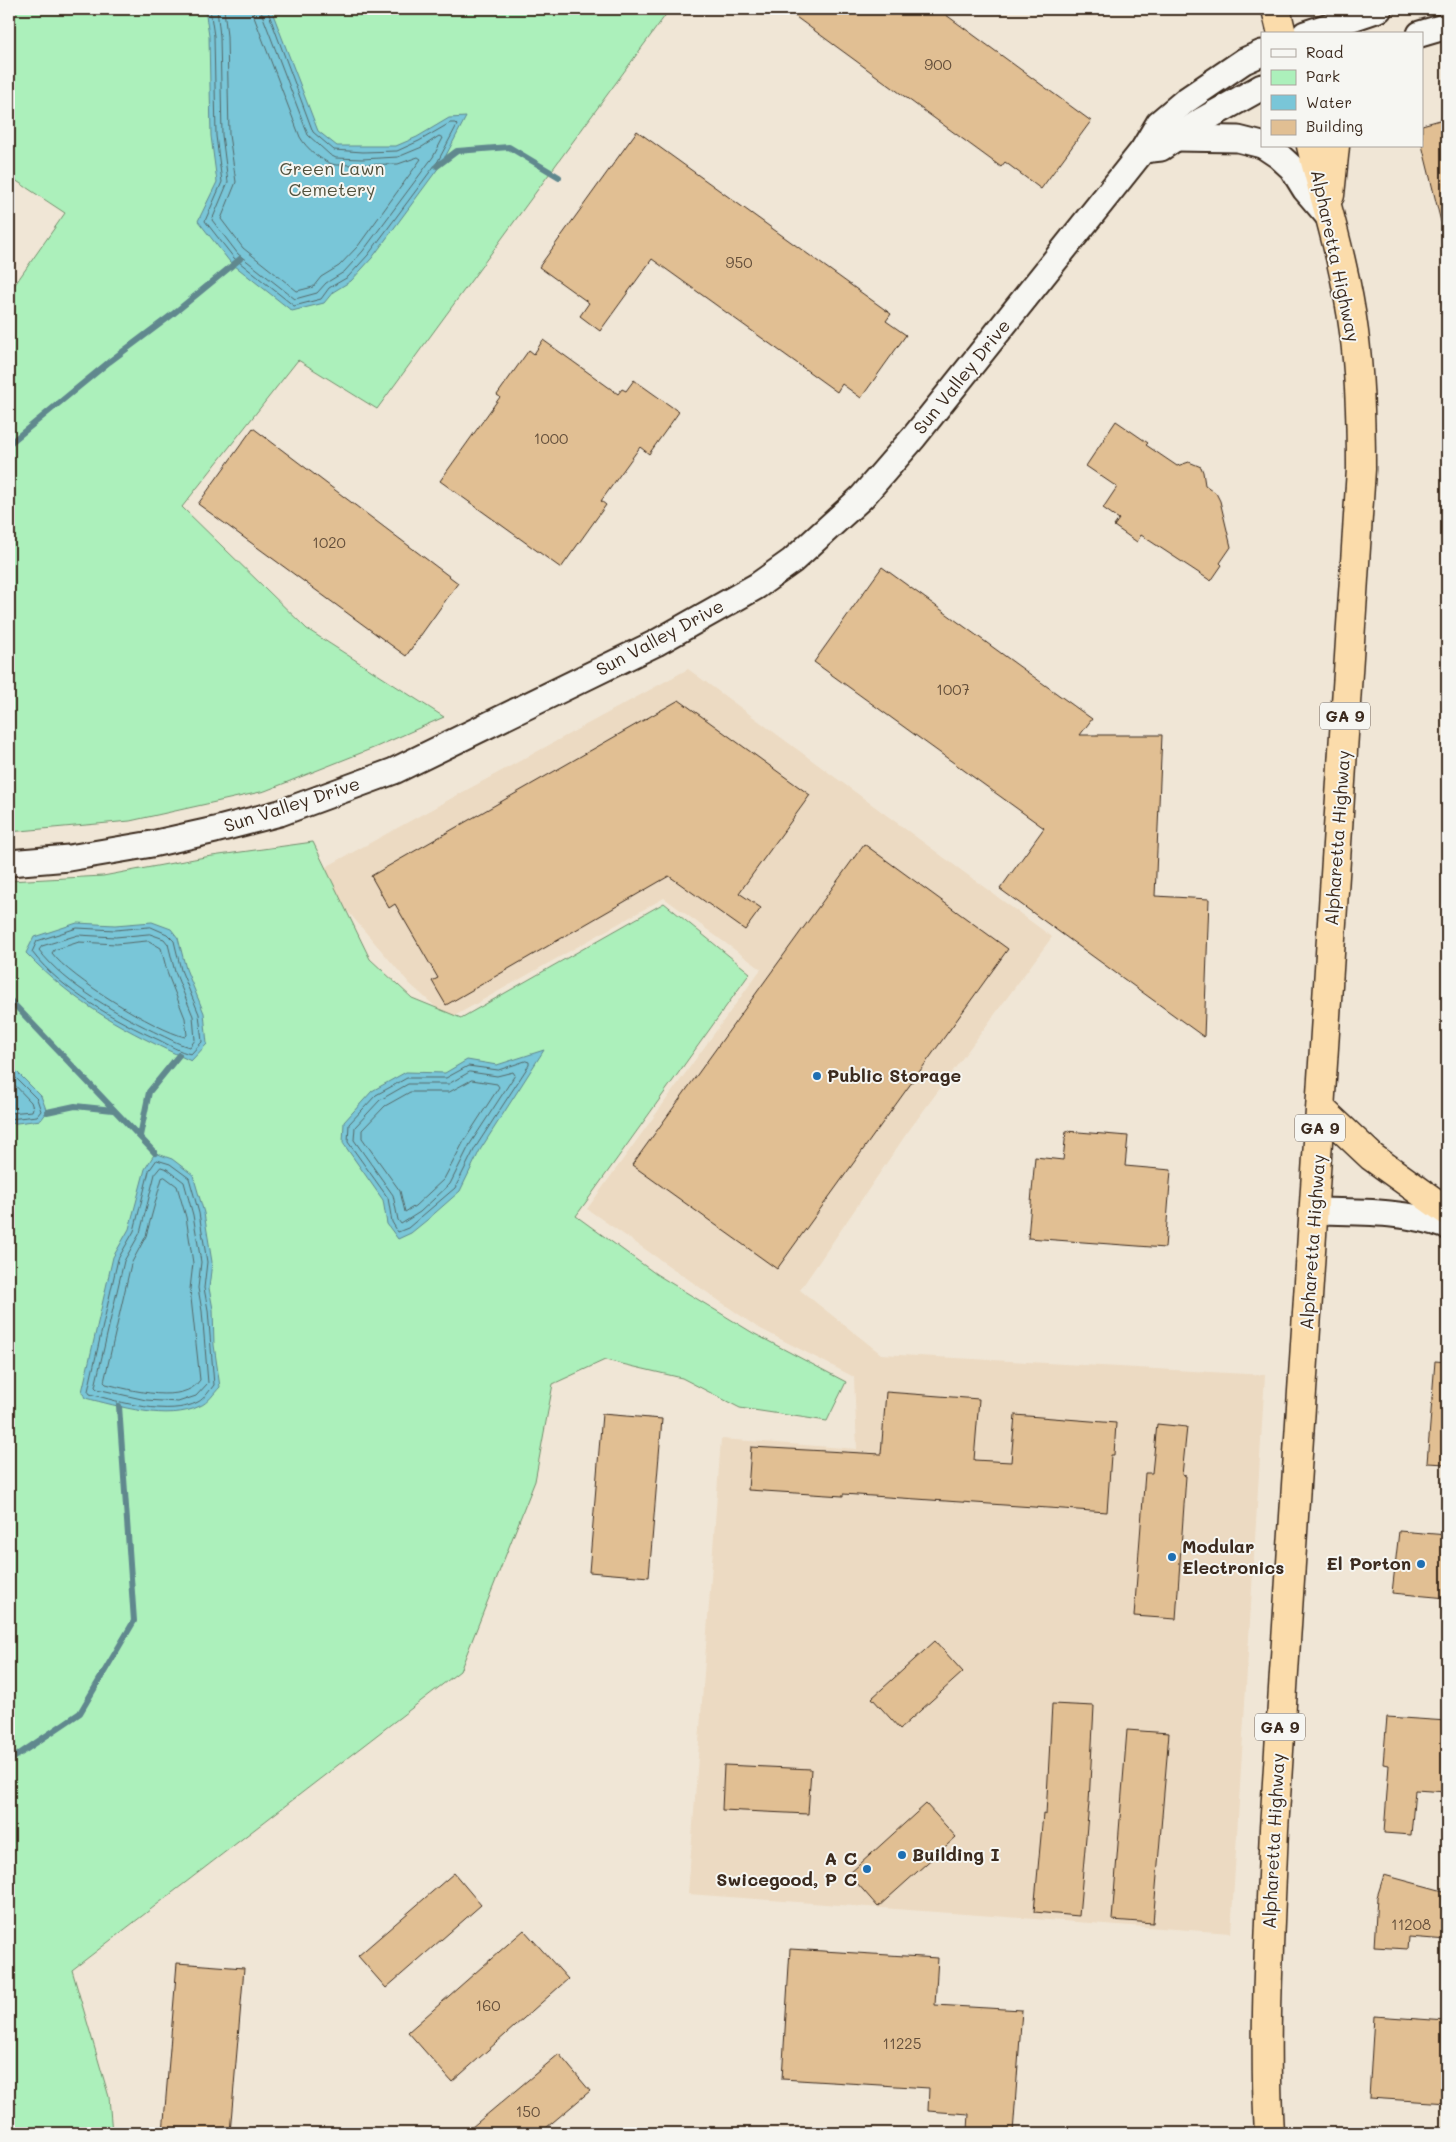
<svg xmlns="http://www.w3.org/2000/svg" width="1456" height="2142" font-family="Mali,sans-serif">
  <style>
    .built { fill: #ecdac2 }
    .green { fill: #acf0bb; stroke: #748d6c }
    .water { fill: #79c6d8; stroke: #60888e }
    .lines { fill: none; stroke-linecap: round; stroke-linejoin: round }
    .shore { stroke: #546868; stroke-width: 1 }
    .stream { stroke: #60888e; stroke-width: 6 }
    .building { fill: #e1bf93; stroke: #3b2a1e }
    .minor-casing { stroke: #3b2a1e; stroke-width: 29 }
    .highway-casing { stroke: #3b2a1e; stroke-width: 31 }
    .minor { stroke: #f6f6f2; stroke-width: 25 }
    .highway { stroke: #fbdcab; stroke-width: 28 }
    .poi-dot { fill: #1f6fb2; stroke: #f6f6f2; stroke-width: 2 }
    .labels { text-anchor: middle; stroke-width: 4; stroke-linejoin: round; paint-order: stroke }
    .number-label { font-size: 15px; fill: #644f3b }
    .shield { fill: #f6f6f2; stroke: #73675e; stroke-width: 1 }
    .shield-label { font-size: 16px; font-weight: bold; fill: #3b2a1e }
    .park-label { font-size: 18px; fill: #52523d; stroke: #f6f6f2 }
    .street-label { font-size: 18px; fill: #3b2a1e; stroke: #f6f6f2 }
    .poi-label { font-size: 18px; font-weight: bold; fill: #3b2a1e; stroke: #f6f6f2; text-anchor: start }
  </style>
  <rect width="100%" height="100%" fill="#f0e6d6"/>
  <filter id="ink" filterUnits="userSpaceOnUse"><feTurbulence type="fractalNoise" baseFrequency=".02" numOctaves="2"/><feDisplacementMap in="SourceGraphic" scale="10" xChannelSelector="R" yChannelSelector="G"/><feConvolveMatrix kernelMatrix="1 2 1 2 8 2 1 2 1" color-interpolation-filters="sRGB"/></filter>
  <g filter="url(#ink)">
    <polygon class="built" points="688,669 1052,937 907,1133 800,1290 881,1354 1265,1375 1231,1933 688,1894 721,1439 857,1449 854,1377 757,1327 587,1209 761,969 664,898 449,1019 410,984 315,873"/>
    <g class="green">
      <polygon points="9,9 670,9 377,409 298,360 182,507 307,629 444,717 376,747 265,791 130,821 9,832 9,293 65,213 9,176"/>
      <polygon points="313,842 370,959 412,998 461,1018 664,903 750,973 576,1216 656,1274 753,1333 846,1382 827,1421 740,1408 682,1378 605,1360 553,1384 535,1481 460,1671 72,1970 109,2097 112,2133 9,2133 9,881 103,876 205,857"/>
    </g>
    <g class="water">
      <polygon points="205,9 271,9 318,131 337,146 396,146 417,137 449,118 466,117 442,163 372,258 351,281 333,292 324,303 292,311 230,262 198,221 217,182 211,136 209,36"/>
      <path d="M152 922 171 929 178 938 186 969 204 1013 207 1044 191 1061C126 1031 77 1006 26 953L34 937 77 923 115 925Z"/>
      <polygon points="544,1050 480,1150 460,1191 427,1220 411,1233 398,1239 387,1224 383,1200 343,1143 344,1122 372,1091 406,1072 445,1073 467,1060 497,1065"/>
      <polygon points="9,1064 41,1096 47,1112 41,1120 9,1124"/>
      <path d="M155 1153 172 1159 193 1175 204 1213 212 1262 209 1288 213 1309 214 1345 220 1387C214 1393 208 1403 200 1406 168 1422 119 1406 85 1398L82 1392 113 1257 129 1229 145 1169Z"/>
    </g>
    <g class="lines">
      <g class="shore">
        <polyline points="210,9 214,36 216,136 222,182 205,221 234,258 294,306 321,299 329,288 348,277 368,255 438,161 457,125 455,123 450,123 419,141 397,151 363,152 334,150 313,132 267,9"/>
        <polyline points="217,9 220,36 222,135 228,182 212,220 238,254 295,299 317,293 326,283 344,272 363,251 433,157 443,138 439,136 422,147 398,157 362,159 336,158 330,155 308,135 260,9"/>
        <path d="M224 9 227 36 229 135 236 182 221 219 243 248 297 291 313 287 321 277 339 266 358 246 421 159 418 157 398 164 336 165C323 163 306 148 300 137L254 17 253 9"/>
        <path d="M151 927 167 934 174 941 181 970 199 1014 202 1042 191 1054C180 1052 169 1045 159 1040 115 1020 62 991 32 952L37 941 77 928 115 930Z"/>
        <path d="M150 934 164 939 168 944 175 972 193 1016 195 1040 190 1047C180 1045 170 1039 161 1035 121 1016 66 986 39 950L42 946 78 935 115 937Z"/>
        <path d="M149 941 161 948 168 975 185 1018 187 1035 185 1037C155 1030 70 978 52 953L54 950 79 942 116 944Z"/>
        <polygon points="526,1061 529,1062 529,1065 475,1148 455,1188 408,1228 398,1232 392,1222 388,1198 348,1142 349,1124 376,1095 407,1078 446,1078 468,1066 498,1070"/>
        <polyline points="9,1071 37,1099 41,1111 37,1116 9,1119"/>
        <polygon points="470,1072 497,1076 513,1072 515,1075 470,1144 450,1184 420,1212 401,1224 398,1220 393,1195 354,1140 355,1127 380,1100 408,1084 448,1084"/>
        <polyline points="9,1079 31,1102 33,1108 32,1111 9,1113"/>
        <polygon points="472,1080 497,1084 499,1087 464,1141 444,1179 415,1206 405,1212 400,1191 362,1138 362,1130 385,1106 410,1092 449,1092"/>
        <path d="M157 1160 170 1164 189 1178 199 1213 207 1262 204 1288 208 1310 214 1385C210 1390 204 1399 198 1402 169 1417 120 1402 90 1394L88 1391 118 1259 134 1231 149 1171Z"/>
        <polygon points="161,1167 167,1169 184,1182 193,1215 201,1262 198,1288 202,1311 208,1383 196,1396 178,1402 146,1400 97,1389 95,1387 124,1261 140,1233 155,1174"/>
        <path d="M165 1177 177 1186 186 1217 193 1263 190 1289 200 1380C184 1405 131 1390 106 1384L104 1382 131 1264 146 1236 162 1178Z"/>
      </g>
      <g class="stream">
        <polyline points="437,166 457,151 509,147 559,177"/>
        <polyline points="9,444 109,362 173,314 240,259"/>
        <polyline points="9,999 155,1153"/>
        <polyline points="47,1112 75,1106 113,1110"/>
        <polyline points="140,1136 149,1092 179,1055"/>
        <polyline points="9,1761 80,1713 134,1621 119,1406"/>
      </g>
    </g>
    <g class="building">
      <polygon points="785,9 938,9 1091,121 1041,189 1005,162 1001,167"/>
      <polygon points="1447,118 1447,221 1441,222 1422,145 1422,125"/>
      <polygon points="637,131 891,314 886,321 906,335 861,398 842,384 837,392 652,259 600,331 580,316 589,303 539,267"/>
      <polygon points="543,340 618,394 622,389 626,391 634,380 679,412 649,454 640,447 601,501 606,505 561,568 440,481 500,397 497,395 529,350 534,354"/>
      <polygon points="1116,421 1148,443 1146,445 1177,466 1189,462 1201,467 1203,472 1205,485 1216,493 1220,501 1231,547 1220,563 1222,565 1211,581 1141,535 1137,542 1114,526 1119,519 1103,508 1117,487 1086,466"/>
      <polygon points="253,428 458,583 406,656 198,504"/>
      <polygon points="882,567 1092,719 1080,735 1162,735 1155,896 1209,899 1204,1037 1000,889 1044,828 814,662"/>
      <polygon points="679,700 810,795 739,893 761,908 745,930 669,876 446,1005 432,981 438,978 395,904 389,908 371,876"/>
      <polygon points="864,844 1008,949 777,1269 632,1165"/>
      <polygon points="1066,1131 1128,1136 1125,1166 1171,1170 1165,1248 1028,1238 1035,1157 1063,1160"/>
      <polygon points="1435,1361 1447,1362 1447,1464 1427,1463"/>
      <polygon points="886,1392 979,1399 974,1460 1011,1462 1015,1415 1116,1423 1114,1455 1111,1455 1107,1512 843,1494 843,1496 748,1490 751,1447 881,1454"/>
      <polygon points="602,1414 662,1419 649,1577 589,1572"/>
      <polygon points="1157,1424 1187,1427 1182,1475 1186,1476 1176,1619 1134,1616 1145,1473 1152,1473"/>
      <polygon points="1399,1531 1447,1535 1447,1598 1392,1593"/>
      <polygon points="935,1641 963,1672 900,1729 872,1698"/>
      <polygon points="1052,1704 1094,1706 1089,1803 1079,1916 1034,1912 1043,1814 1046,1815"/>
      <polygon points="1387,1717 1447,1721 1447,1792 1415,1790 1411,1835 1384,1833 1389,1765 1383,1764"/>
      <polygon points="1127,1730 1169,1733 1153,1923 1112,1920"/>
      <polygon points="724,1765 811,1769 808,1814 722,1810"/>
      <polygon points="926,1804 956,1837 878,1907 849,1874"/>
      <polygon points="454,1873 481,1905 386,1988 358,1956"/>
      <polygon points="1384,1875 1447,1892 1447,1940 1409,1937 1408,1949 1374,1947 1377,1897"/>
      <polygon points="524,1930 568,1979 452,2082 408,2032"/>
      <polygon points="790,1949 938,1958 935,2005 1022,2010 1013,2133 968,2130 969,2114 928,2111 929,2088 782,2079"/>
      <polygon points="177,1963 244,1968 230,2133 163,2133"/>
      <polygon points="1374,2016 1447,2021 1447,2103 1369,2098"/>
      <polygon points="559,2054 590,2091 540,2133 465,2133"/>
    </g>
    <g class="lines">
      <defs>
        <g id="minor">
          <polyline points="1305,34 1379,9"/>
          <polyline points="1420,34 1447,26"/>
          <polyline points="1176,138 1238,139 1262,145"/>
          <polyline points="1264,146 1279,156 1292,168 1305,189 1329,217"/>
          <polyline points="1143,150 1161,148 1201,121 1262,87"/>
          <polyline points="9,863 69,858 152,844 215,830 280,813 394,771 656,643 757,586 792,561 862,497 914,437 1120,179 1143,150 1159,123 1185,101 1244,61 1262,53"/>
          <path d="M1315 1211C1360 1212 1405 1211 1447 1226"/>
        </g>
        <g id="highway">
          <polyline points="1276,9 1282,34"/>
          <polyline points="1330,195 1335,146"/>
          <polyline points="1321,1109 1372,1157 1447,1211"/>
          <path d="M1269 2133C1263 2032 1270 1930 1274 1829L1361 469C1361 424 1360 377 1354 332 1346 269 1327 208 1311 146"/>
        </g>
      </defs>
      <use href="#minor" class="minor-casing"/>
      <use href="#highway" class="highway-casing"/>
      <use href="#minor" class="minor"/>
      <use href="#highway" class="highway"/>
    </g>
  </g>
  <g class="poi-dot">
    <circle cx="817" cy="1076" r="5"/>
    <circle cx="1172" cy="1557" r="5"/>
    <circle cx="1421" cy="1564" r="5"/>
    <circle cx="902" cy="1855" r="5"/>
    <circle cx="867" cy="1869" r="5"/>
  </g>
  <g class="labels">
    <g class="number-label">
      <text x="938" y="70">900</text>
      <text x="739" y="268">950</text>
      <text x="551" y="444">1000</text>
      <text x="329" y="548">1020</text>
      <text x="953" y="695">1007</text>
      <text x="1411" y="1930">11208</text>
      <text x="488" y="2011">160</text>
      <text x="902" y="2049">11225</text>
      <text x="528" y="2117">150</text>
    </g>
    <g class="shield">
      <rect x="1320" y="702.5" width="50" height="27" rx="4"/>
      <rect x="1295" y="1114.5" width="50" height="27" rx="4"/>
      <rect x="1255" y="1713.5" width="50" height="27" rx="4"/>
    </g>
    <g class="shield-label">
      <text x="1345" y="722">GA 9</text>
      <text x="1320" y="1134">GA 9</text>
      <text x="1280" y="1733">GA 9</text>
    </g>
    <g class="park-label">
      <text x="332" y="175">Green Lawn<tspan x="332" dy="21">Cemetery</tspan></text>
    </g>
    <g class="street-label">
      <text transform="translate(1335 256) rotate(78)" y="6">Alpharetta Highway</text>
      <text transform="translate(962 377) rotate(-51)" y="6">Sun Valley Drive</text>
      <text transform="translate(660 638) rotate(-28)" y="6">Sun Valley Drive</text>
      <text transform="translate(292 805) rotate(-18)" y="6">Sun Valley Drive</text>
      <text transform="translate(1338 838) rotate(-86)" y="6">Alpharetta Highway</text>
      <text transform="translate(1313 1242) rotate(-86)" y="6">Alpharetta Highway</text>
      <text transform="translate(1274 1841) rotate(-87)" y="6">Alpharetta Highway</text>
    </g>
    <g class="poi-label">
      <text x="827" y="1082">Public Storage</text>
      <text x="1182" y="1553">Modular<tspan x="1182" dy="21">Electronics</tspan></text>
      <text x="1411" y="1570" text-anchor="end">El Porton</text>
      <text x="912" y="1861">Building I</text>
      <text x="857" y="1865" text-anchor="end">A C<tspan x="857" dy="21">Swicegood, P C</tspan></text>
    </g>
  </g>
  <rect width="1456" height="2142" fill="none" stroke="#f6f6f2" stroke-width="30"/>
  <rect x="15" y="15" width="1426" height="2112" fill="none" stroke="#3b2a1e" stroke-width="2" filter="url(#ink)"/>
  <rect x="1261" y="32" width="162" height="115" fill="#f6f6f2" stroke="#aba49d"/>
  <rect x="1271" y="49" width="25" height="8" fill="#f6f6f2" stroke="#aba49d"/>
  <text x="1306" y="58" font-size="15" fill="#3b2a1e">Road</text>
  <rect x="1271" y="70" width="25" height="15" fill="#acf0bb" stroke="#aba49d"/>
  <text x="1306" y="82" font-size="15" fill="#3b2a1e">Park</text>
  <rect x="1271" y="95" width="25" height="15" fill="#79c6d8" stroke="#aba49d"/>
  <text x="1306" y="108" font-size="15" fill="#3b2a1e">Water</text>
  <rect x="1271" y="120" width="25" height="15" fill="#e1bf93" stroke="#aba49d"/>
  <text x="1306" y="132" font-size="15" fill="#3b2a1e">Building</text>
</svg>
